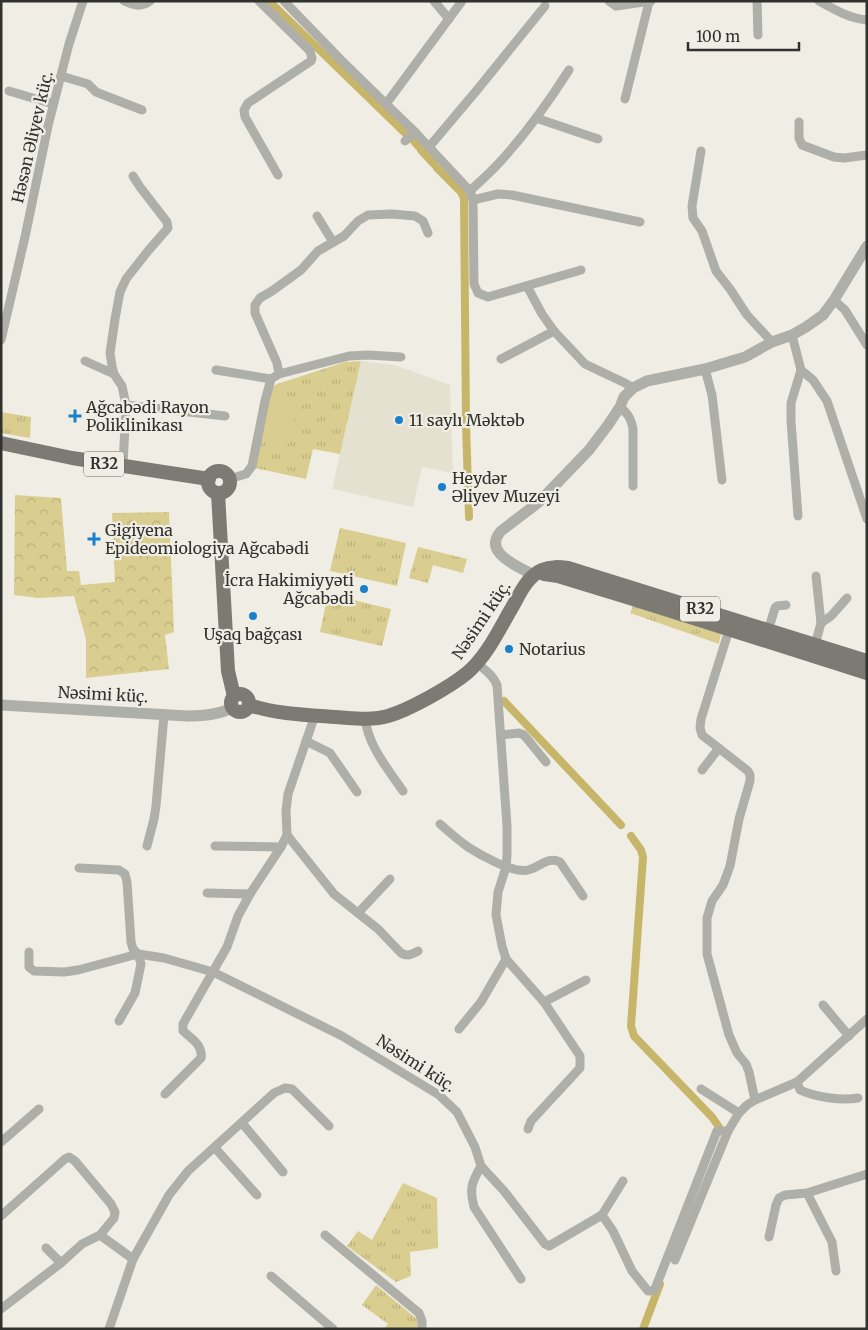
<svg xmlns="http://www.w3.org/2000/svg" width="868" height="1330" font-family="Merriweather,serif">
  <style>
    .built { fill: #e5e1d1 }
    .grass { fill: url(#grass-tufts) }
    .forest { fill: url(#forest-crowns) }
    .garden { fill: #dacd90 }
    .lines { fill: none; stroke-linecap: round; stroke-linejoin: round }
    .canal { stroke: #c7b66a; stroke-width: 8 }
    .minor { stroke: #afafaa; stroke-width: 9 }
    .tertiary { stroke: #afafaa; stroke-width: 11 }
    .primary { stroke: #7c7a73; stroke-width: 14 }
    .poi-dot { fill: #1981cc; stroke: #f0eee4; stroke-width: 2 }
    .labels { text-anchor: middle; stroke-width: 4.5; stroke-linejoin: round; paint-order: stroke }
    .shield { fill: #f0eee4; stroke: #6a6a64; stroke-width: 1 }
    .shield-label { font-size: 15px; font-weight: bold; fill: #31312d }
    .street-label { font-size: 16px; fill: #31312d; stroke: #f0eee4 }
    .poi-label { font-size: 16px; fill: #31312d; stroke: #f0eee4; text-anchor: start }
  </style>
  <defs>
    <pattern id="grass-tufts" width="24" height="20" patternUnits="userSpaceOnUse" patternTransform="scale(1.25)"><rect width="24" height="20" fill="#dacd90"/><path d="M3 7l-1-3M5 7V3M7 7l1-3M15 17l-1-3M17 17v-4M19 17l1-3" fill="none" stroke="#bcb07c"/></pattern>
    <pattern id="forest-crowns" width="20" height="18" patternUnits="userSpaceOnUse" patternTransform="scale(1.25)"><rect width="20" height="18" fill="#dacd90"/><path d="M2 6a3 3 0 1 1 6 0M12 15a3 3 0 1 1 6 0" fill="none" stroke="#bcb07c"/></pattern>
  </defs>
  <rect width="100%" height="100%" fill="#f0eee4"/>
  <polygon class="built" points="361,361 395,365 450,385 453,473 422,467 413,507 332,489"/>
  <g class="grass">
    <polygon points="361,361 340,454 313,449 306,479 255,468 272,387 277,384 345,362"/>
    <polygon points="1,412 31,417 30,438 1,433"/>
    <polygon points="340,528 406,543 397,586 330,571"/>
    <polygon points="418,547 467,559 463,573 433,565 428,583 409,578"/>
    <polygon points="328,594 391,609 382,646 320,632"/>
    <polygon points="633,606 721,634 719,644 630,613"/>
    <polygon points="403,1183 437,1198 438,1248 410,1252 411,1276 396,1282 347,1246 358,1231 372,1240"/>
    <polygon points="376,1285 418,1320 417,1329 384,1329 388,1324 362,1305"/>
  </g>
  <polygon class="forest" points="15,495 61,498 67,571 79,571 81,585 115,582 112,513 169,512 174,632 165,635 169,669 86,678 86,639 74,596 38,598 14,595"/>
  <polygon class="garden" points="273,392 299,398 289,444 263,439"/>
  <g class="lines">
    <g class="canal">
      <polyline points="269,1 407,135"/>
      <polyline points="412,139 418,146"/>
      <polyline points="421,150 434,164"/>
      <polyline points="437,168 445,176"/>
      <polyline points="447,178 461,192 464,198 466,424"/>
      <polyline points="466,425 469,517"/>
      <polyline points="504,701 621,825"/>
      <polyline points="631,836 641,850 643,857 632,1012 631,1026 634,1036 712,1117 719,1127"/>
      <polyline points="643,1329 660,1284"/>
    </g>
    <g class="minor">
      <path d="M124 1C133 5 141 8 150 1"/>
      <polyline points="259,1 310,51 312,58 311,61 248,103 244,110 245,117 278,175"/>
      <polyline points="284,1 341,60 386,104"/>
      <polyline points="434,1 449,19"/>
      <polyline points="462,1 386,104 415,132 470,191 473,200 474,284 478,293 488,297 581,270"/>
      <polyline points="609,1 616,6 651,1"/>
      <polyline points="757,1 758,35"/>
      <path d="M819 1C835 10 849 18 867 20"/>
      <polyline points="61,76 88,84 96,92 142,110"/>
      <polyline points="9,91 53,104"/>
      <polyline points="625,99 649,2"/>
      <polyline points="536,118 598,139"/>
      <polyline points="799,122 799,138 802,145 834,157 844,158 867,155"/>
      <polyline points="405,141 415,132"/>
      <polyline points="429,147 477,90 545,6"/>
      <polyline points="701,151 692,206 693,218 702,231 716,271 730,289 747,315 772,342"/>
      <path d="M470 191C479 182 489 174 498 164 525 135 548 103 569 70"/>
      <polyline points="473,200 498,194 512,195 640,222"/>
      <polyline points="317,216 333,242"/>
      <polyline points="527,286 542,314 554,331 585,364 625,383 633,388"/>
      <polyline points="834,300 845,310 867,345"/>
      <polyline points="792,335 801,370 791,403 791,421 798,516"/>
      <polyline points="1,340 25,237 48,126 69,44 83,1"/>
      <polyline points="501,359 554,331"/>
      <polyline points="85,361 114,374"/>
      <polyline points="705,369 712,395 722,480"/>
      <polyline points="216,370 271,379"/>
      <polyline points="801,370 813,380 827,401 867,519"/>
      <polyline points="279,374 277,363 255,313 255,305 260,298 272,291 301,270 318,251 344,236 358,221 368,215 392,214 415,216 423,221 428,233"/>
      <polyline points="126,405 225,416"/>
      <path d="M620 407C628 414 631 418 633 429V486"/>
      <polyline points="123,466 126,405 122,386 114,374 112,366 110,353 115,319 120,292 126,279 148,251 168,228 167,222 140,187 133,176"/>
      <polyline points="229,479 246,474 252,466 265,401 271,379 279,374 349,356 368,355 401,357"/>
      <polyline points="821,623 831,616 847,598"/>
      <polyline points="729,630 701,719 700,728 702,735 748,771 750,775 750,781 739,819 730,866 723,885 712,901 707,918 707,954 729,1035 737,1053 746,1064 749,1072 755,1100"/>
      <polyline points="768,631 775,608 777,606 786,605"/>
      <polyline points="815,645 821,623 816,576"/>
      <path d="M477 663C485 670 493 675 497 685L507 826V855L506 867 498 892 496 915 502 946 506 959 544 1002 580 1056V1068L531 1121 528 1129"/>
      <path d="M365 718C368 746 388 769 403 791"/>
      <polyline points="501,735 519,733 524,735 546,762"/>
      <polyline points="306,741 330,753 357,792"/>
      <polyline points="702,770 719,748"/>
      <path d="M440 824C449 832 458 840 468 847 480 855 514 874 528 870 540 867 548 856 560 862L583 896"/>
      <path d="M287 835 334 894 378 929 401 953C408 957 412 954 418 951"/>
      <polyline points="147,846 154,819 156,806 164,715"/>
      <polyline points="215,846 281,847"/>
      <polyline points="79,868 119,870 125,874 127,882 131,942 133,949 138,954 141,964 135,993 119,1021"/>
      <polyline points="207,893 250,894"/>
      <polyline points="358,913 390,879"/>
      <path d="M29 952V967L34 971 64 972 78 970 138 954 164 958 213 972 342 1036 439 1095 457 1112 475 1147 481 1166C472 1182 469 1188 474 1207L521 1279"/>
      <polyline points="544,1002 586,980"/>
      <polyline points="823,1005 849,1036"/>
      <polyline points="459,1029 481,1002 506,959"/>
      <path d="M797 1082 800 1090C815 1097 842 1101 858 1098"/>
      <polyline points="701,1089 739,1113"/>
      <path d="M165 1094 201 1058C203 1045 192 1039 183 1031V1024L227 947 238 916 250 894 281 847 287 835 286 811 288 794 315 715"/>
      <polyline points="242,1123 283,1172"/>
      <polyline points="1,1142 39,1109"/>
      <polyline points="215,1148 257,1195"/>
      <polyline points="481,1166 504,1191 545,1244 549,1246 602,1215"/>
      <polyline points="623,1181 602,1215 613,1231 632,1271 648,1291 651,1291 655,1289 717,1131 728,1131"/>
      <polyline points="807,1193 832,1242 836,1271"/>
      <polyline points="1,1216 65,1159 69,1157 75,1161 111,1204 115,1212 114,1218 100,1235 82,1244 61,1263 1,1309"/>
      <polyline points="100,1235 133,1259"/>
      <polyline points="325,1235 419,1313 422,1321 422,1329"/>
      <polyline points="769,1237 776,1205 779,1198 785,1195 807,1193 867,1174"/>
      <polyline points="46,1248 61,1263"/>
      <polyline points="675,1260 728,1131 739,1113 747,1105 755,1100 797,1082 867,1019"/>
      <polyline points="271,1276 333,1329"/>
      <polyline points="109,1329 133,1259 169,1195 188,1171 274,1093 285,1088 292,1089 329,1126"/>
    </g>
    <g class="tertiary">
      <path d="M533 575C518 566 482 553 501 531L539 502 589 450 608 425 620 407 624 397 633 388 647 381 705 369 745 357 772 342 792 335 806 327 823 315 834 300 867 246"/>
      <path d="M1 705 187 716C203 716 218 715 232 708"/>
    </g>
    <g class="primary">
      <polyline points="1,443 72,458 209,479"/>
      <circle cx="219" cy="482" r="11"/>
      <polyline points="218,493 228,671 234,696"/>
      <polyline points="544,574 558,576 630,598 867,673"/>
      <circle cx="240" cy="703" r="9"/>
      <path d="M249 705C276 714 306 715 335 717 352 718 371 721 388 716 409 710 450 687 467 673 486 657 498 632 510 611 519 596 526 577 542 570 551 566 560 567 568 568L867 661"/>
    </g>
  </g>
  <g class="poi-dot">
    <path d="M72.5 408.5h5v5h5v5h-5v5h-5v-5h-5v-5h5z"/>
    <circle cx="399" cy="420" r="5"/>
    <circle cx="442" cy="487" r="5"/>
    <path d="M91.5 531.5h5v5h5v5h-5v5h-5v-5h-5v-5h5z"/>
    <circle cx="364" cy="589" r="5"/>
    <circle cx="253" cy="616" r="5"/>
    <circle cx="509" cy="649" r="5"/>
  </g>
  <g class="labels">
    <g class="shield">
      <rect x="84" y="451.5" width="40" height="25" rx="4"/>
      <rect x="680" y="596.5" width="40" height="25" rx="4"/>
    </g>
    <g class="shield-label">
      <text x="104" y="469">R32</text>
      <text x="700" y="614">R32</text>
    </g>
    <g class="street-label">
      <text transform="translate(32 137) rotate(-77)" y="6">Həsən Əliyev küç.</text>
      <text transform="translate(481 620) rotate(-56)" y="6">Nəsimi küç.</text>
      <text transform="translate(103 694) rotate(3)" y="6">Nəsimi küç.</text>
      <text transform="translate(416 1063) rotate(33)" y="6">Nəsimi küç.</text>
    </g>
    <g class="poi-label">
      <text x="86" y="413">Ağcabədi Rayon<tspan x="86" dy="18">Poliklinikası</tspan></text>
      <text x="409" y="426">11 saylı Məktəb</text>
      <text x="452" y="484">Heydər<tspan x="452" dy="18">Əliyev Muzeyi</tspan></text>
      <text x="105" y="536">Gigiyena<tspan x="105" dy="18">Epideomiologiya Ağcabədi</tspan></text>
      <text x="354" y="586" text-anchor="end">İcra Hakimiyyəti<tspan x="354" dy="18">Ağcabədi</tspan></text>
      <text x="253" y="640" text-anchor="middle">Uşaq bağçası</text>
      <text x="519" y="655">Notarius</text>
    </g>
  </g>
  <rect width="868" height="1330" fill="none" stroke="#31312d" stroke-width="5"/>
  <path d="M688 42v8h111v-8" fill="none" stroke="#31312d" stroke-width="2.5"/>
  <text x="696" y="42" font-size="15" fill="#31312d" stroke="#f0eee4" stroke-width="4" paint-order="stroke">100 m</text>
</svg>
